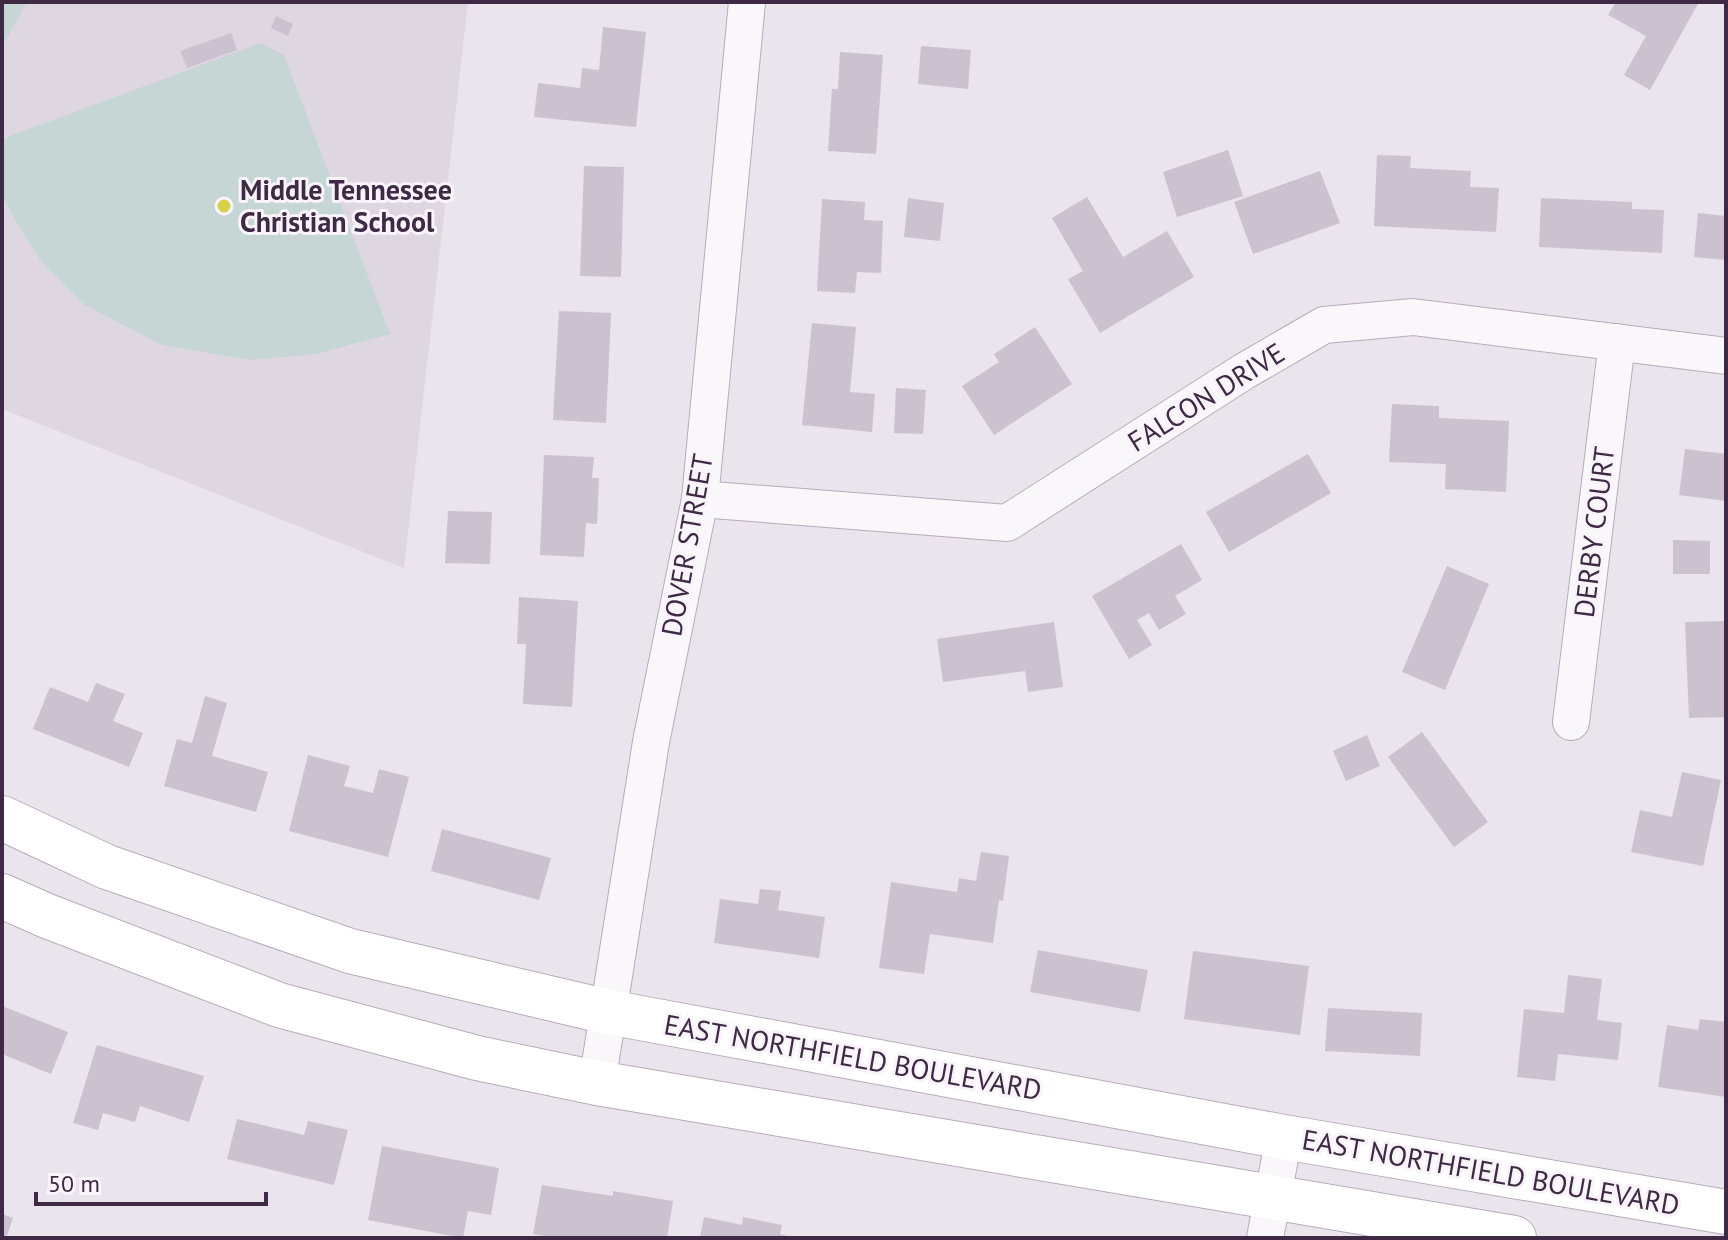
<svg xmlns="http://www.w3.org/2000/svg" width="1728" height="1240" font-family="'PT Sans',sans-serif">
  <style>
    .built { fill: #ded6e1 }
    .green { fill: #c5d6d4 }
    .building { fill: #ccc1cf }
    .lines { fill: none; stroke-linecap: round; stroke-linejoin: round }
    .minor-casing { stroke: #b7acba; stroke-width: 38 }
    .secondary-casing { stroke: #b7acba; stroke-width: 46 }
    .minor { stroke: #f9f7fa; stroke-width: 36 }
    .secondary { stroke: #fff; stroke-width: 44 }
    .poi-dot { fill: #d4d246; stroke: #f8f4f9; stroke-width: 3 }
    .labels { text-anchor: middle; stroke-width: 6; stroke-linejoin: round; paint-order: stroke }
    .poi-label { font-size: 28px; font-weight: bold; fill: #3f2a46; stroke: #f8f4f9; text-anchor: start }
    .street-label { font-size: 28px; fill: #3f2a46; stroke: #f8f4f9 }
  </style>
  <rect width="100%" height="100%" fill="#eae4ec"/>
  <polygon class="built" points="2,2 468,2 404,568 2,409"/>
  <g class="green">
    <polygon points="2,2 27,2 2,47"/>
    <polygon points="261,43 284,55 390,334 316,354 250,360 162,345 83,304 41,261 15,220 2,194 2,139"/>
  </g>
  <g class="building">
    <polygon points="1616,2 1699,2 1650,90 1624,75 1646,36 1608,15"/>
    <polygon points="276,16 293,24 288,36 271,28"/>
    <polygon points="603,27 646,32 636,127 534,117 538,83 580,88 582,68 599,70"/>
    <polygon points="231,33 237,50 187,68 180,51"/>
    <polygon points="921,46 971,50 968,89 918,84"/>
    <polygon points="840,52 883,55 876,154 828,151 832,89 838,89"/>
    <polygon points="1228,150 1243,196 1177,217 1163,172"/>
    <polygon points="1377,155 1411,156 1410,168 1471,171 1470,187 1499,188 1496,232 1374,226"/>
    <polygon points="584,166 624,167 621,277 580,276"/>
    <polygon points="1320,171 1340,223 1253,254 1234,202"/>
    <polygon points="1087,197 1123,257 1167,231 1194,277 1100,333 1068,279 1083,271 1052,218"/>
    <polygon points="908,198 944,203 940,241 904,237"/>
    <polygon points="1541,198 1632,202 1632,209 1664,210 1662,253 1539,247"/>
    <polygon points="822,199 865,202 864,220 883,221 881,273 857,272 855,293 817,291"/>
    <polygon points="1698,213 1726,216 1726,260 1694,257"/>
    <polygon points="559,311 611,313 606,423 553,420"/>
    <polygon points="812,323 856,327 850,392 875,394 872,432 802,425"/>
    <polygon points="1035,327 1072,384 994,435 962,386 999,362 994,354"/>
    <polygon points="896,388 926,390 923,434 894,433"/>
    <polygon points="1392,404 1439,406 1439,418 1509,421 1506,492 1445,489 1446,464 1389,462"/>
    <polygon points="1685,449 1726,454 1726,501 1679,495"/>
    <polygon points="1308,454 1331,493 1229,552 1206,512"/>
    <polygon points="544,455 594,457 592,478 599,478 597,524 586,523 584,557 540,555"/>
    <polygon points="448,511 492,512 490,564 445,563"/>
    <polygon points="1673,540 1710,541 1710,574 1673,574"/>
    <polygon points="1181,544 1202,580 1175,596 1186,614 1159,630 1149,613 1137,620 1152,645 1129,659 1092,596"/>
    <polygon points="1447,566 1489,584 1445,690 1402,672"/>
    <polygon points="519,597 578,601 572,707 523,704 526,644 517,644"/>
    <polygon points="1726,621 1726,717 1689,718 1685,622"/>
    <polygon points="1054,622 1063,687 1028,692 1025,671 943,682 937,639"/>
    <polygon points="96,683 125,694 113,721 143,733 129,767 33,729 50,687 88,702"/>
    <polygon points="205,696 227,703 212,756 268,772 256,812 164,786 177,739 192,743"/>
    <polygon points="1422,732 1488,822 1454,847 1388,757"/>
    <polygon points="1367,735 1380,766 1346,781 1333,751"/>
    <polygon points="308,755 350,766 344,786 373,793 379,769 409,777 388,857 289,831"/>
    <polygon points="1682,772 1721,780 1703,866 1631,852 1640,810 1672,817"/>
    <polygon points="442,829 551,858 539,900 431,871"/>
    <polygon points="981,852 1009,856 1003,901 999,900 993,943 930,934 924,974 879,968 891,882 957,892 959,878 976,881"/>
    <polygon points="760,889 781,891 778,910 825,917 819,958 714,943 720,899 758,904"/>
    <polygon points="1038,950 1148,970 1140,1012 1030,992"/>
    <polygon points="1193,951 1309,966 1300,1035 1184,1019"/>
    <polygon points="1568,975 1602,979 1597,1020 1622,1023 1618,1060 1558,1054 1555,1081 1517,1077 1524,1009 1564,1013"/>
    <polygon points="2,1006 68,1032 51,1074 2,1054"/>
    <polygon points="1328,1008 1422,1013 1420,1056 1325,1051"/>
    <polygon points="1700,1019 1726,1022 1726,1097 1658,1087 1667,1025 1698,1030"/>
    <polygon points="97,1045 204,1076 189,1122 140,1106 135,1122 103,1113 98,1130 73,1123"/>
    <polygon points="237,1119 304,1135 308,1121 348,1130 334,1185 227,1159"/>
    <polygon points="382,1146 499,1168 491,1215 468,1211 463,1238 368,1220"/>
    <polygon points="542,1185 613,1196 613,1191 673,1201 667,1238 555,1238 533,1234"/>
    <polygon points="2,1214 13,1218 6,1238 2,1238"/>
    <polygon points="704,1217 742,1225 743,1217 782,1225 780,1234 795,1238 700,1238"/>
  </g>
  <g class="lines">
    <defs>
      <g id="minor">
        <polyline points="700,499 1007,523 1243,372 1324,325 1413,317 1726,356"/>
        <polyline points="1571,722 1617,342"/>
        <polyline points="597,1083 651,742 700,499 747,2"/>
        <polyline points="1265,1238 1284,1137"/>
      </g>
      <g id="secondary">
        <polyline points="2,818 107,867 350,951 608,1012 1284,1137 1726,1212"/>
        <polyline points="2,896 47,916 279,1005 477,1058 597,1083 1514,1238"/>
      </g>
    </defs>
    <use href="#minor" class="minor-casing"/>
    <use href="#secondary" class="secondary-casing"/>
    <use href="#minor" class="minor"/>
    <use href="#secondary" class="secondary"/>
  </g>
  <circle class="poi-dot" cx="224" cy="206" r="8"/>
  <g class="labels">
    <g class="poi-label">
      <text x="240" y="200">Middle Tennessee<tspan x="240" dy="32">Christian School</tspan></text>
    </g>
    <g class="street-label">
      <text transform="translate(1206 397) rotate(-32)" y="10">FALCON DRIVE</text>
      <text transform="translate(1594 532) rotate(-83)" y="10">DERBY COURT</text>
      <text transform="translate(687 545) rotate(-80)" y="10">DOVER STREET</text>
      <text transform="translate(853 1057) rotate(10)" y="10">EAST NORTHFIELD BOULEVARD</text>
      <text transform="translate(1491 1172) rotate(10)" y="10">EAST NORTHFIELD BOULEVARD</text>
    </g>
  </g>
  <rect width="1728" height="1240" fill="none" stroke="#3f2a46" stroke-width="8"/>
  <path d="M36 1192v12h230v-12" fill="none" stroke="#3f2a46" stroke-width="4"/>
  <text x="48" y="1192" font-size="24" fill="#3f2a46" stroke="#f8f4f9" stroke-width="6" paint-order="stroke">50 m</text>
</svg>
